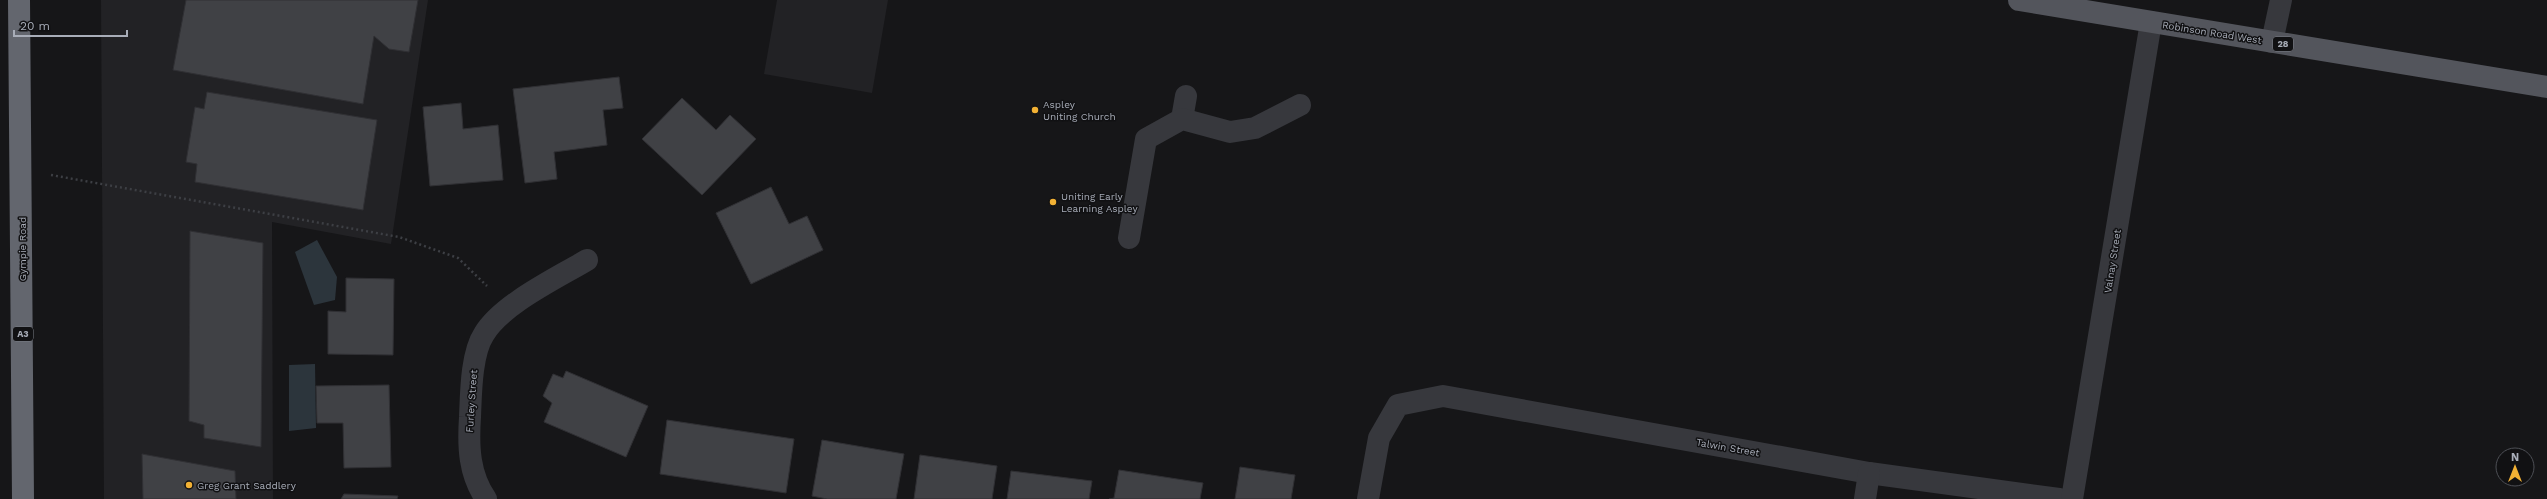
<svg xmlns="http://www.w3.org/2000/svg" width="2547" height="499" font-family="'Work Sans',sans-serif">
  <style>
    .built { fill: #222225 }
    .water { fill: #2c353c }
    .building { fill: #404145; stroke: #303034 }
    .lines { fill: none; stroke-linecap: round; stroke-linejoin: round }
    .path { stroke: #3d3f44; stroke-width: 2.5; stroke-dasharray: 2 3; stroke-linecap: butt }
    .minor { stroke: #37383d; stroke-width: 22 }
    .major { stroke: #53555c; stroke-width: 22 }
    .highway { stroke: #63666e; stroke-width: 22 }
    .poi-dot { fill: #f2b134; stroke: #111113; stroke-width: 1.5 }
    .labels { text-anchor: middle; stroke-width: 3; stroke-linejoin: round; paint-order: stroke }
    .shield { fill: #111113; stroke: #7b7e86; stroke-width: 1 }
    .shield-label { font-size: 9px; font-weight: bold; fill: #a8adb8 }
    .street-label { font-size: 10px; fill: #a8adb8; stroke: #111113 }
    .poi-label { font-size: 10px; fill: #a8adb8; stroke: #111113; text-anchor: start }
  </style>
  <rect width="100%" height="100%" fill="#161618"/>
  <g class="built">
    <polygon points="101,0 428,0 391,244 272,222 273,499 104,499"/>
    <polygon points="777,0 888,0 872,93 764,74"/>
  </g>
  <g class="water">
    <polygon points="317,240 337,277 335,300 314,305 295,252"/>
    <polygon points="315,364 316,428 289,431 289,365"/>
  </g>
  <g class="building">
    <polygon points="186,0 418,0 409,52 389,49 374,36 363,104 173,70"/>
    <polygon points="619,77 623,108 603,110 607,145 554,152 557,179 525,183 513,89"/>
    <polygon points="207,92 377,120 363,210 195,182 197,164 186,162 195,107 204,109"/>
    <polygon points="682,98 716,130 730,115 756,139 702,195 642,139"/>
    <polygon points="461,103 463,129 498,125 503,180 430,186 423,107"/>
    <polygon points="771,187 789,224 807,216 823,250 751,284 716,213"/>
    <polygon points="190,231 263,243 261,447 204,438 204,425 189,421"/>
    <polygon points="346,278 394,279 393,355 328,354 328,311 346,312"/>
    <polygon points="566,371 648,406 626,457 544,422 552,403 543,396 553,374 563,378"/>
    <polygon points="389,385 391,467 344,468 343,423 317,423 316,386"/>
    <polygon points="667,420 794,439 786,493 660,474"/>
    <polygon points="822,440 904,454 896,499 827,499 812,496"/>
    <polygon points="142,454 235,471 236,499 143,499"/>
    <polygon points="920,455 997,466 992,499 914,499"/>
    <polygon points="1240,467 1295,475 1291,499 1235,499"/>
    <polygon points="1119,470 1203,483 1200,499 1109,499 1114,498"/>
    <polygon points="1011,471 1092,481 1089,499 1007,499"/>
    <polygon points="344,494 398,496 397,499 341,499"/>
  </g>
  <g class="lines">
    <polyline class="path" points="51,175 399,237 458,258 487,286"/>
    <g class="minor">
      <polyline points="2272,42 2281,0"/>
      <polyline points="1182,119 1186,96"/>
      <polyline points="1129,238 1146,139 1182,119 1230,132 1255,128 1300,105"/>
      <path d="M486 499C469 474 468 447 470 417 471 394 471 354 484 334 502 304 557 278 587 260"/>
      <polyline points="1368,499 1379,438 1398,405 1443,396 1869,473 2059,499"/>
      <polyline points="1865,499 1869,473"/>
      <polyline points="2072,499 2151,22"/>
    </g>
    <polyline class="major" points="2019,0 2547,87"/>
    <polyline class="highway" points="19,0 23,499"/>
  </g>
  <g class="poi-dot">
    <circle cx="1035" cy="110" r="4"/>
    <circle cx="1053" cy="202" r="4"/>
    <circle cx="189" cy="485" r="4"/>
  </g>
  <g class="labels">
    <g class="shield">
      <rect x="2273" y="37" width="20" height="14" rx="3"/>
      <rect x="13" y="327" width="20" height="14" rx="3"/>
    </g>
    <g class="shield-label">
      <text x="2283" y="47">28</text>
      <text x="23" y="337">A3</text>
    </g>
    <g class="street-label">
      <text transform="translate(2212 32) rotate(9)" y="4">Robinson Road West</text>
      <text transform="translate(22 249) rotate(-90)" y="4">Gympie Road</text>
      <text transform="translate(2112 261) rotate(-81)" y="4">Valnay Street</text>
      <text transform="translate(471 401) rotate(-86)" y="4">Furley Street</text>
      <text transform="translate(1728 447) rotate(10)" y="4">Talwin Street</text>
    </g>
    <g class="poi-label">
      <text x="1043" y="108">Aspley<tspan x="1043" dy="12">Uniting Church</tspan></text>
      <text x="1061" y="200">Uniting Early<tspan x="1061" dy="12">Learning Aspley</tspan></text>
      <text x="197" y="489">Greg Grant Saddlery</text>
    </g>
  </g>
  <g transform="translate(2515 467)"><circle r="19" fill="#111113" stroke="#4d4f55"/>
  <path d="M0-3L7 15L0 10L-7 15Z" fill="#f2b134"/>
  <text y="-6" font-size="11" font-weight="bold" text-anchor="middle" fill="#a8adb8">N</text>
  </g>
  <path d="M14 30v6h113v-6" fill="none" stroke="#a8adb8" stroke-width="2"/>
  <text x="20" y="30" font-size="12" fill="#a8adb8" stroke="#111113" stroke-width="3" paint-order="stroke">20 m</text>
</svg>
